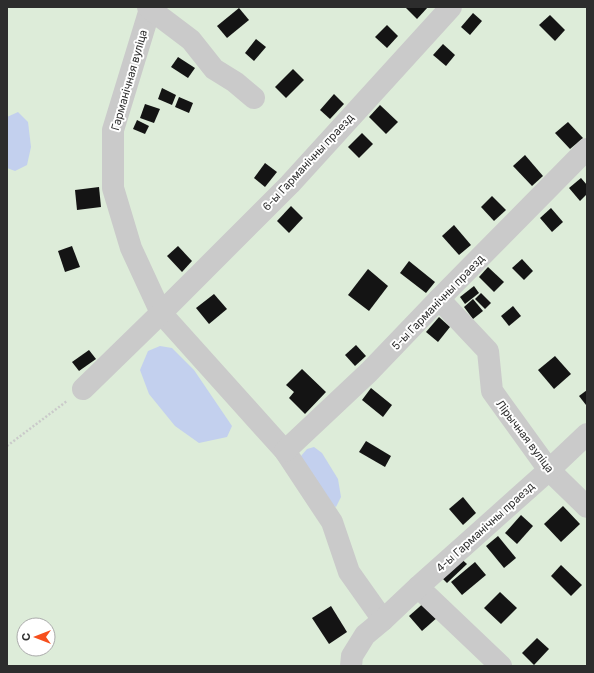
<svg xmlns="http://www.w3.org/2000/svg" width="594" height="673" font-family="Inter,sans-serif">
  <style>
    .green { fill: #ddecd9; fill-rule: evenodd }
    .water { fill: #c3d0ee }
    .building { fill: #141414 }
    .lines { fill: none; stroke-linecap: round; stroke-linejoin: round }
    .path { stroke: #cacaca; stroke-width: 2.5; stroke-dasharray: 2 2; stroke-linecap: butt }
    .minor { stroke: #cacaca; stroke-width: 22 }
    .labels { text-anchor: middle; stroke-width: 4; stroke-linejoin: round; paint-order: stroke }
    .street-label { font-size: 11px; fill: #2d2d2d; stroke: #fff }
  </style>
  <rect width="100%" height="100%" fill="#fff"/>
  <path class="green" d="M7 7H587V666H7ZM24 625H48V649H24Z"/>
  <g class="water">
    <polygon points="18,112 28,122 31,147 27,165 15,171 7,168 7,117"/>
    <polygon points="160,346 172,348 194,370 232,426 227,437 199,443 175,426 149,394 140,370 148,351"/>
    <polygon points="314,447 322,453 338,479 341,497 336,507 325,500 301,463 301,456 307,449"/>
  </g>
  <g class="building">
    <polygon points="405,7 428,7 417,19"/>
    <polygon points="239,8 249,20 227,38 217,26"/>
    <polygon points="473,13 482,21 470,35 461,27"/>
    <polygon points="550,15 565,30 555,41 539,25"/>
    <polygon points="387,25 398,36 387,48 375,37"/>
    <polygon points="256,39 266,47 254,61 245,53"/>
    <polygon points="443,44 455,55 446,66 433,55"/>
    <polygon points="178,57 195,68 188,78 171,67"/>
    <polygon points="293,69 304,80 286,98 275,87"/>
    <polygon points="162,88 176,95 172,105 158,99"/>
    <polygon points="334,94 344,104 330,119 320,110"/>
    <polygon points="179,97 193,103 189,113 175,107"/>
    <polygon points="145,104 160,109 154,123 140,118"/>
    <polygon points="380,105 398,122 386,134 369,117"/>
    <polygon points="137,120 149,126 145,134 133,129"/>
    <polygon points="568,122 583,138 570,149 555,133"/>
    <polygon points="362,133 373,144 359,158 348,147"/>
    <polygon points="525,155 543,176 532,186 513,166"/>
    <polygon points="265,163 277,172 265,187 254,178"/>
    <polygon points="581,178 587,185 587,194 580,201 569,188"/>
    <polygon points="99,187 101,207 77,210 75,190"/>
    <polygon points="492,196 506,210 494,221 481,207"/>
    <polygon points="291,206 303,218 289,233 277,221"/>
    <polygon points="551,208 563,222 552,232 540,218"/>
    <polygon points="454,225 471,245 459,255 442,236"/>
    <polygon points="72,246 80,267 65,272 58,251"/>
    <polygon points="178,246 192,261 182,272 167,256"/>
    <polygon points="522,259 533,271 524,280 512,268"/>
    <polygon points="409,261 435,282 426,293 400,273"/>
    <polygon points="488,267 504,282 494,292 479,277"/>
    <polygon points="368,269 388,286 369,311 348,295"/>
    <polygon points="474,286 479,293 465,304 460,297"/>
    <polygon points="481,293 491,303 485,309 475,299"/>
    <polygon points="214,294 227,309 209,324 196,308"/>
    <polygon points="473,299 483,311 473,319 464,307"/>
    <polygon points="513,306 521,316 509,326 501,316"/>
    <polygon points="439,317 450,327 438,342 426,332"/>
    <polygon points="356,345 366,356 355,366 345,355"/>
    <polygon points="89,350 96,359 79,371 72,362"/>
    <polygon points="555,356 571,374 554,389 538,370"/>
    <polygon points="302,369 326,392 305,414 289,398 294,392 286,385"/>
    <polygon points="371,388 392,405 383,417 362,400"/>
    <polygon points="587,390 587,404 586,405 579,396"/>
    <polygon points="366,441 391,456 385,467 359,452"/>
    <polygon points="463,497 476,513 463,525 449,509"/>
    <polygon points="563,506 580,524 561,542 544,524"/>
    <polygon points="521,515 533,526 517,544 505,533"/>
    <polygon points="498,536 516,558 504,568 486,546"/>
    <polygon points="458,556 467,564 447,583 439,575"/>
    <polygon points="475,562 486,575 462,595 451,582"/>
    <polygon points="561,565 582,585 571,596 551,576"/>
    <polygon points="500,592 517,608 501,624 484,608"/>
    <polygon points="426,601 439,616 422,631 409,616"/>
    <polygon points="331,606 347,632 329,644 312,618"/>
    <polygon points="537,638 549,649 534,665 522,653"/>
  </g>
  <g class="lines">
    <polyline class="path" points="7,446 67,401"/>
    <g class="minor">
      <polyline points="148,7 150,9 113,130 113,188 131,248 161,313 285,451 332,522 349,572 383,620"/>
      <polyline points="152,7 150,9 191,40 214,69 235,82 254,98"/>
      <polyline points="439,299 488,351 492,391 549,470 587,507"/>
      <polyline points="83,389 161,313 290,184 451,7"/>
      <polyline points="285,451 369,372 439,299 587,149"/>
      <polyline points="418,587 501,666"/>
      <polyline points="351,666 352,656 365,635 383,620 418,587 549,470 587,434"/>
    </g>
  </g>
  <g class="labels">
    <g class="street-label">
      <text transform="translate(129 80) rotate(-74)" y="4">Гарманічная вуліца</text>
      <text transform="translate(308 162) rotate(-47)" y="4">6-ы Гарманічны праезд</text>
      <text transform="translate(438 302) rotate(-46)" y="4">5-ы Гарманічны праезд</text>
      <text transform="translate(525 436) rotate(53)" y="4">Лірычная вуліца</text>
      <text transform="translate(485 527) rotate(-42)" y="4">4-ы Гарманічны праезд</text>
    </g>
  </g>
  <rect width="594" height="673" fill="none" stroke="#2d2d2d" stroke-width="16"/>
  <g transform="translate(36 637) rotate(270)"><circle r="19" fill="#ffffff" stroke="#ababab"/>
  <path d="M0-3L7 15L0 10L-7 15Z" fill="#f64f1d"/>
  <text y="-6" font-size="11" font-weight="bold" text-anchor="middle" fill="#2d2d2d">С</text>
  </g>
</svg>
